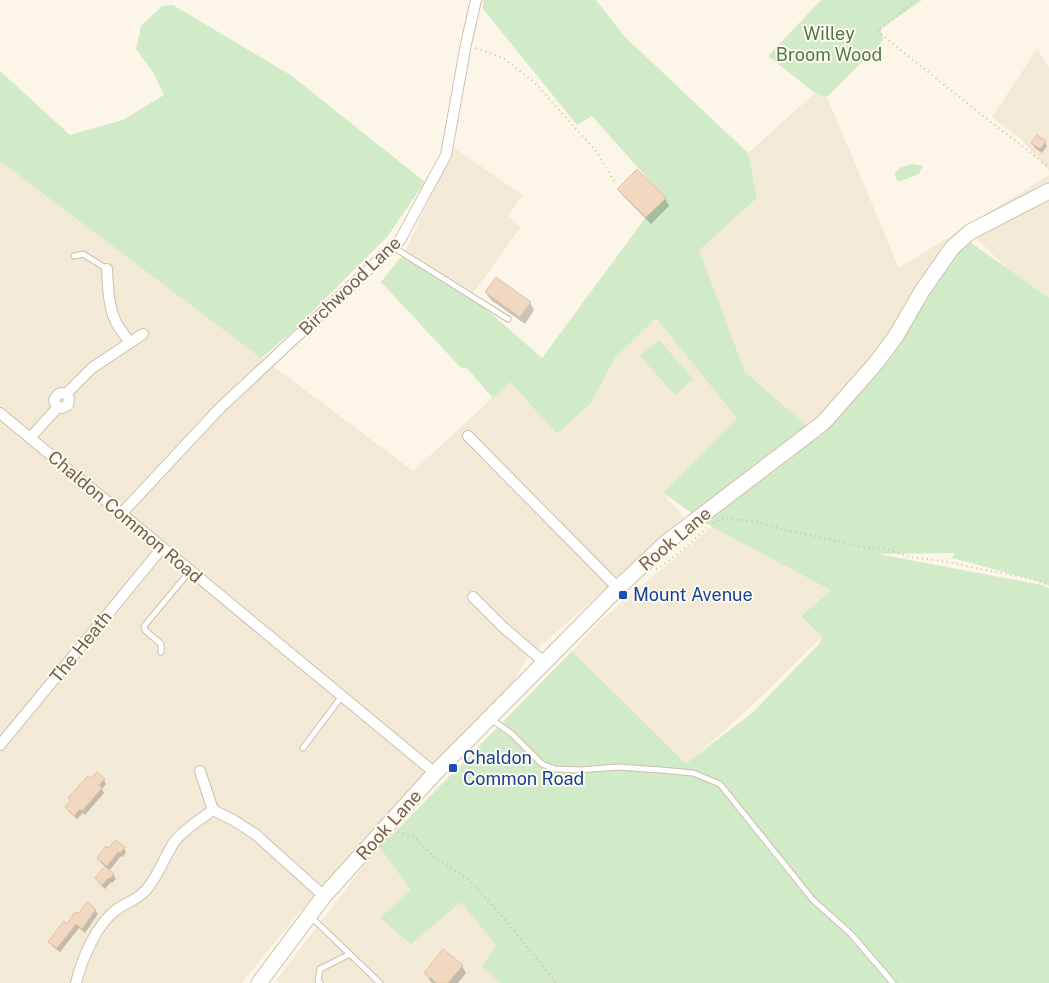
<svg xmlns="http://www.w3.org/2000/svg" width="1049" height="983" font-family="'Public Sans',sans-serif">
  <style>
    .residential { fill: #f3e9d7 }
    .green { fill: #d1eac7 }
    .shadow { fill: #0003 }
    .building { fill: #f1d9c1; stroke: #e3c2a1 }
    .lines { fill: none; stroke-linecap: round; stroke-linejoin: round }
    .lane-casing { stroke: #cebfae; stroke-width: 7 }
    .street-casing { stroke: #cebfae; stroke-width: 12 }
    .secondary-casing { stroke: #d0c0ac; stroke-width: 17 }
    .path { stroke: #d6bda3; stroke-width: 2; stroke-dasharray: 1 4; stroke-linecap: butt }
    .lane { stroke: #fff; stroke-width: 5 }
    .street { stroke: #fff; stroke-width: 10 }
    .secondary { stroke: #fff; stroke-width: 15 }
    .transit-dot { fill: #1a4fb4; stroke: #fefaef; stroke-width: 2 }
    .labels { text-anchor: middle; stroke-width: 4; stroke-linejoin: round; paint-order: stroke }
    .park-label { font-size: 18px; fill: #4e7b44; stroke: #fefaef }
    .street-label { font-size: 18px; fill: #76604d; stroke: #fefaef }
    .transit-label { font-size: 18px; fill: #164399; stroke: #fefaef; text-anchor: start }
  </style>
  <rect width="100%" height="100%" fill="#fcf6e8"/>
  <g class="residential">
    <polygon points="1037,49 1049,68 1049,171 1021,139 992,117"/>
    <polygon points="815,93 827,97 899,268 1049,175 1049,314 1017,278 970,232 820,437 745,372 698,250 757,198 748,153"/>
    <polygon points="454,148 523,195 508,216 521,227 471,296 404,253"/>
    <polygon points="0,161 413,471 510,382 557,434 591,403 615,358 656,318 738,418 663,493 685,519 527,658 510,688 442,756 334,873 293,920 242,983 0,983"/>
    <polygon points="712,527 831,589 801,616 822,637 745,712 686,765 572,651 601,620"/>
    <polygon points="379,846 500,924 542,983 279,983 276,980"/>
  </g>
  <g class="green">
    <polygon points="483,0 596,0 624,36 748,153 757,198 699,250 745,372 820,437 967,240 1049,298 1049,586 1041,582 952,558 954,553 878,554 1042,585 1049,588 1049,983 501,983 482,967 496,945 461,902 411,944 380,918 411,890 379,846 392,835 572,651 686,764 753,712 819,644 822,637 801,616 831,590 712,527 663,493 737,418 656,318 615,358 591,403 557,434 510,382 493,398 466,367 462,369 381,282 404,253 471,296 542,358 646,217 665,198 592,116 577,125 483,9"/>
    <polygon points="821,0 922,0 881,29 883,41 827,97 815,93 768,56"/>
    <polygon points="173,5 292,76 425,182 387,237 292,332 261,358 0,161 0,71 70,135 123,120 164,95 153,72 136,49 141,26 162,6"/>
    <polygon points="911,164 923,166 919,174 898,182 894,174 900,168"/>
    <polygon points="659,340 693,379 675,395 640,356"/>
  </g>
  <g class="shadow">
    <polygon points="1045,142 1047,146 1042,153 1035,148 1032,143"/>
    <polygon points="619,189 665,198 669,206 651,224 623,196"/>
    <polygon points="486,293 530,302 534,310 525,324 491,300"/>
    <polygon points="104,780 106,784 102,789 104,793 85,815 83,813 77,819 69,812 66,807"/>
    <polygon points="124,848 126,852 123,857 121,856 109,871 113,874 116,879 112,883 111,882 105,889 99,883 96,879 106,867 101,863 98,858"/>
    <polygon points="95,910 98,914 85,933 79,928 60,952 52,946 50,942 79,915"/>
    <polygon points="462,966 466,973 458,983 433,983 430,981 426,973"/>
  </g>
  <g class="building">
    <polygon points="1037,135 1046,141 1040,149 1031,143"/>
    <polygon points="637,169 666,198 646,217 617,189"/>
    <polygon points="496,277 531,302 520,317 485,292"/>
    <polygon points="97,772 105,779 99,785 102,788 82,811 80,809 74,816 65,807 71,800 68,798 88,776 91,778"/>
    <polygon points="115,840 125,847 120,853 118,852 107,866 97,858 106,846 109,848"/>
    <polygon points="105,866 114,874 109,879 108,878 102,885 95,878"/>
    <polygon points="87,902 96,909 82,929 76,924 57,948 48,942 64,921 67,924 75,912 79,913"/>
    <polygon points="443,949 463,965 448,983 437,983 424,973"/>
  </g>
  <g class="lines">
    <defs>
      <g id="lane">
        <polyline points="393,247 508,319"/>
        <polyline points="74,256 83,254 107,269"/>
        <polyline points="161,652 161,644 146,631 144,628 145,625 190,571"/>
        <polyline points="491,719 512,734 542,764 555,769 579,770 618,767 661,770 693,773 720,784 813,900 851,934 893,983"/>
        <polyline points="303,748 342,696"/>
        <polyline points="310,916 380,983"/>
        <polyline points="320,983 318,981 320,969 350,954"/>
      </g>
      <g id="street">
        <path d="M107 269C108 286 108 304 115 320 118 328 125 335 130 343"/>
        <path d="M66 394 69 398 68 405 62 408C57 407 55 405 54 400 58 394 59 392 66 394L92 368 143 334"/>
        <polyline points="0,413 435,773"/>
        <polyline points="468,436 618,588"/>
        <polyline points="30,438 58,407"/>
        <polyline points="122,513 220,408 400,240 446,155 466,44 476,0"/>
        <polyline points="473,597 503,627 545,663"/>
        <polyline points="0,745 162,548"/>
        <polyline points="200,771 213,810"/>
        <path d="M76 983C82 959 96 925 116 910 125 903 137 900 145 891 158 877 164 858 174 842 183 830 201 819 213 810L233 820 255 834 324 896"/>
      </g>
      <polyline id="secondary" points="259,983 324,896 435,773 618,588 667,542 823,423 876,363 896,336 922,291 952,248 970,232 1049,191"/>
    </defs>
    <use href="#lane" class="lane-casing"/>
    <use href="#street" class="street-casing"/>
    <use href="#secondary" class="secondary-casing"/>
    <g class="path">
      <polyline points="916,0 877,31 978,112 1049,167"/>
      <polyline points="476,48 503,58 534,82 596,151 616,184"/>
      <polyline points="713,523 723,518 759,522 785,530 869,548 886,549 910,557 944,561 980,569 1029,578 1049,585"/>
      <polyline points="656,569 659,568 683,550 707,528"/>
      <polyline points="398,832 414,837 434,857 470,881 502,916 556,983"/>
    </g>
    <use href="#lane" class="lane"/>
    <use href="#street" class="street"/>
    <use href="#secondary" class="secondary"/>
  </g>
  <g class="transit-dot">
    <rect x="618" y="590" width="10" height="10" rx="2.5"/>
    <rect x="448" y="763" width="10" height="10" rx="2.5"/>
  </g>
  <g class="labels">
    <g class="park-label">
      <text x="829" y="40">Willey<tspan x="829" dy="21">Broom Wood</tspan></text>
    </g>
    <g class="street-label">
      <text transform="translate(350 286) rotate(-44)" y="6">Birchwood Lane</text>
      <text transform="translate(125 517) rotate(40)" y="6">Chaldon Common Road</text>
      <text transform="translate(675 539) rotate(-40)" y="6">Rook Lane</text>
      <text transform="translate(81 647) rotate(-51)" y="6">The Heath</text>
      <text transform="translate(389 825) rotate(-48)" y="6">Rook Lane</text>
    </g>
    <g class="transit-label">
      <text x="633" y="601">Mount Avenue</text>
      <text x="463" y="764">Chaldon<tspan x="463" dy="21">Common Road</tspan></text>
    </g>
  </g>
</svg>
